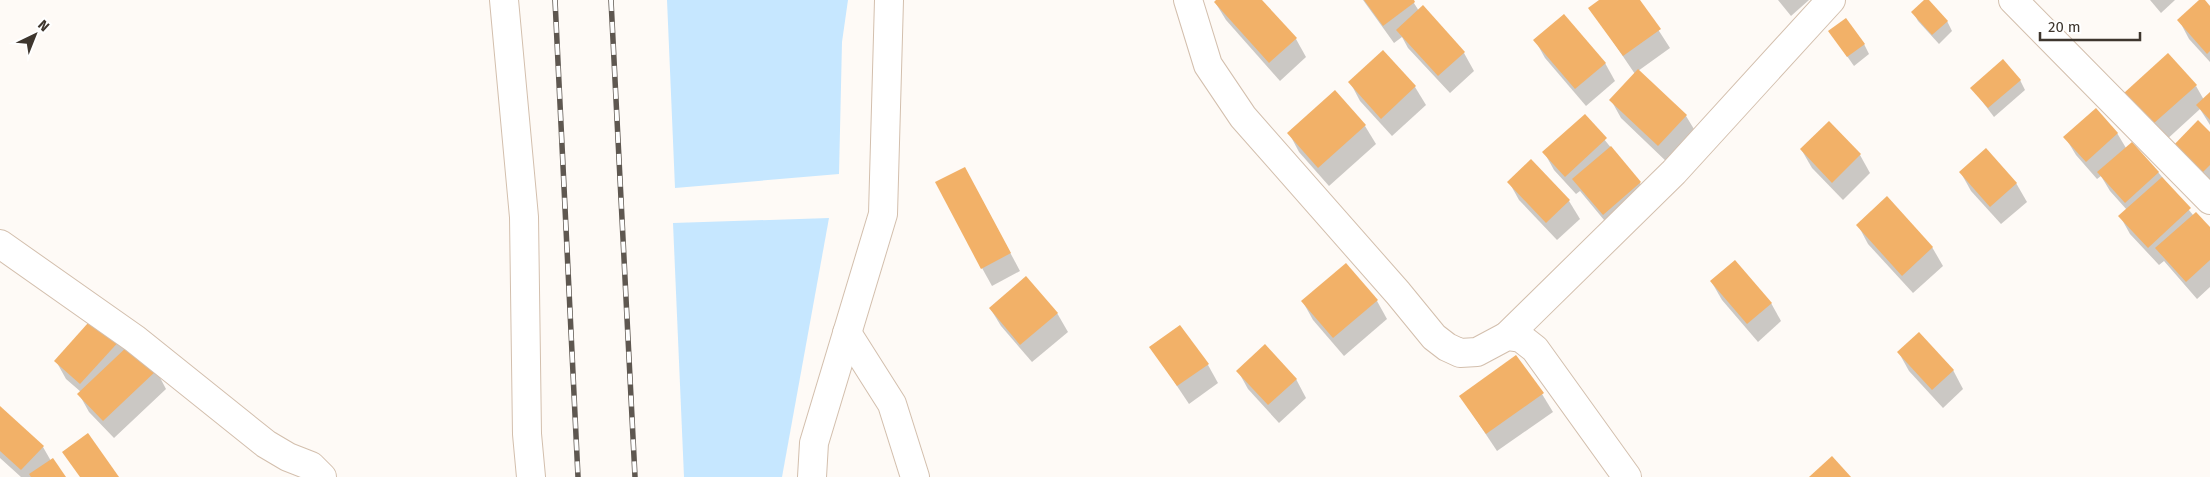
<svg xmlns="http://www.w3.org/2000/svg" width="2210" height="477" font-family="'Fira Sans',sans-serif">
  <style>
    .water { fill: #c6e7ff }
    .shadow { fill: #0003 }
    .building { fill: #f2b168 }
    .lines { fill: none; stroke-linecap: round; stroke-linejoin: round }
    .minor-casing { stroke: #d3bfad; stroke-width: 30 }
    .minor { stroke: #fff; stroke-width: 28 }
    .rail-casing { stroke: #5e5750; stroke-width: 5.5 }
    .rail { stroke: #fff; stroke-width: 4; stroke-dasharray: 11; stroke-linecap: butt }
  </style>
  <rect width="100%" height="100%" fill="#fefaf6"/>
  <g class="water">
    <polygon points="667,0 848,0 842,42 839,174 675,188"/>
    <polygon points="829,218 782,477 684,477 673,223"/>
  </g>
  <g class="shadow">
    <polygon points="1218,0 1261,0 1296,39 1306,57 1280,81 1226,20 1215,2"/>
    <polygon points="1363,0 1412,0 1419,11 1423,7 1464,53 1474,71 1450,93 1408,48 1402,37 1394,43"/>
    <polygon points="1601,0 1639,0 1670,48 1638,71 1686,116 1697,134 1669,164 1621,118 1611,100 1635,74 1590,8"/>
    <polygon points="1778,0 1809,0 1791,16"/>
    <polygon points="1926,0 1947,21 1952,31 1939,44 1918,21 1913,12"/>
    <polygon points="2150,0 2175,0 2161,13"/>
    <polygon points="2201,0 2210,8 2210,62 2189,39 2179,20"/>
    <polygon points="1830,32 1864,44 1869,54 1854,66"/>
    <polygon points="1535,40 1605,63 1615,81 1586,106 1545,58"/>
    <polygon points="1383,52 1415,87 1426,105 1392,136 1360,101 1350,82"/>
    <polygon points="2020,80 2025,90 1994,117 1972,88"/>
    <polygon points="2196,86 2204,100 2210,94 2210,125 2200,109 2164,142 2136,112"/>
    <polygon points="1585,116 1640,183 1651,201 1614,232 1580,191 1576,194 1554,170 1544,152"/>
    <polygon points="1365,126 1376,144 1329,186 1299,152 1289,133"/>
    <polygon points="2117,133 2126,148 2158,172 2193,215 2210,229 2210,287 2197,299 2164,261 2159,265 2130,234 2120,216 2127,210 2110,191 2101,176 2097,179 2076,155 2065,137"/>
    <polygon points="2210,134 2210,194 2171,149"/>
    <polygon points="1801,149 1860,155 1870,173 1843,200 1812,168"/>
    <polygon points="1961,173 2016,183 2027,202 2001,224 1971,191"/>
    <polygon points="1509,182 1569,201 1580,219 1557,240 1519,200"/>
    <polygon points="975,187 1020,271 992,286 982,268"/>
    <polygon points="1858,225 1932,247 1943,266 1913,293 1868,244"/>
    <polygon points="1711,281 1771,303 1781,321 1758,342 1722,300"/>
    <polygon points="1377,301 1387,319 1344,356 1313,320 1303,302"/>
    <polygon points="990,308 1057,313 1068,332 1032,362 1001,326"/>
    <polygon points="96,316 156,370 166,389 114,438 89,412 79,394 81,392 66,379 56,361"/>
    <polygon points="1151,347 1208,365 1218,383 1189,404"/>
    <polygon points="1899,353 1953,370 1963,389 1943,408 1909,371"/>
    <polygon points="1238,371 1296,379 1306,398 1279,423 1248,389"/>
    <polygon points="1542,394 1553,412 1497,451 1461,397"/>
    <polygon points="0,407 43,447 51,461 64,477 21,477 0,458"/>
  </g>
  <g class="building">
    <polygon points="1216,0 1262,0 1297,38 1269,63 1214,2"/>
    <polygon points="1364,0 1414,0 1415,2 1383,26"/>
    <polygon points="1599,0 1640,0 1661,29 1623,56 1588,8"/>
    <polygon points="1924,0 1929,0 1948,21 1932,35 1911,12"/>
    <polygon points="2199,0 2205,0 2210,6 2210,51 2207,54 2177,20"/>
    <polygon points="1423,5 1465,52 1438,76 1396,30"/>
    <polygon points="1564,14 1606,63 1575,89 1533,40"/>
    <polygon points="1846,18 1865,44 1847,57 1828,31"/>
    <polygon points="1383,50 1416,86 1381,119 1348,82"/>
    <polygon points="2168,53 2197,85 2153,124 2124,93"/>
    <polygon points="2003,59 2021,80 1988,108 1970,88"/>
    <polygon points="1638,69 1687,115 1658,146 1609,100"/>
    <polygon points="1335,90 1366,125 1318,168 1287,133"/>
    <polygon points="2210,92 2210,120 2196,105"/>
    <polygon points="2096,108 2118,133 2086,162 2063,137"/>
    <polygon points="1585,114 1607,138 1565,177 1542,152"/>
    <polygon points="2198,120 2210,132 2210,165 2198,177 2170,149"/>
    <polygon points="1829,121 1861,154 1832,183 1800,149"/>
    <polygon points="2132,142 2159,172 2125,203 2097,172"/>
    <polygon points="1611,146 1641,182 1603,215 1572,179"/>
    <polygon points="1986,148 2017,183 1990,207 1959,172"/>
    <polygon points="1531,159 1570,200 1546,223 1507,182"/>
    <polygon points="965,167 1011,253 981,269 935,182"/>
    <polygon points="2162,177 2191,208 2148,248 2118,216"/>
    <polygon points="1887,196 1933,247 1902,276 1856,225"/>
    <polygon points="2196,212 2210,227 2210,260 2186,282 2155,248"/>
    <polygon points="1735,260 1772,303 1747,324 1710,281"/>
    <polygon points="1346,263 1378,300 1333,338 1301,301"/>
    <polygon points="1026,276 1058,313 1020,345 989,308"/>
    <polygon points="96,314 122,338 80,384 54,361"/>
    <polygon points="1180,325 1209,364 1177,386 1149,347"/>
    <polygon points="1919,332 1954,370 1932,390 1897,352"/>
    <polygon points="131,343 157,370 103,421 77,394"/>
    <polygon points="1265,344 1297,379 1268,405 1236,371"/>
    <polygon points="1516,355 1544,393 1486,434 1459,396"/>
    <polygon points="0,406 44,446 21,470 0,451"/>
    <polygon points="88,433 119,477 80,477 62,452"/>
    <polygon points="1832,456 1851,477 1809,477"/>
    <polygon points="53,458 66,477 31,477 29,474"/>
  </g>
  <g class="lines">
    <defs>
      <g id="minor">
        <polyline points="504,0 524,217 527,434 531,477"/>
        <polyline points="1188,0 1208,65 1243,117 1398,293 1434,337 1447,347 1460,353 1477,352 1507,336 1521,338 1535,349 1627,477"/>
        <polyline points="2013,0 2210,200"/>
        <polyline points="0,244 135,339 266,444 288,457 311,466 322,477"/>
        <polyline points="847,333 892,404 915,477"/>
        <polyline points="1507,336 1674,172 1831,0"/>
        <polyline points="812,477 814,443 883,214 889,0"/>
      </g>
    </defs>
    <use href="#minor" class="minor-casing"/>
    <use href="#minor" class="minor"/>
    <defs>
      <g id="rail">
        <polyline points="555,0 578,477"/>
        <polyline points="611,0 635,477"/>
      </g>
    </defs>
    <use href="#rail" class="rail-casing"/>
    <use href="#rail" class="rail"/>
  </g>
  <g transform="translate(35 35) rotate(43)" stroke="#ffffff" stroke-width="4" paint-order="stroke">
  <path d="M0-4L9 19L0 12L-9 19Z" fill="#3e362e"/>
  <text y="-8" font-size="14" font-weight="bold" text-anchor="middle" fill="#3e362e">N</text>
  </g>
  <path d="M2040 32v8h100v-8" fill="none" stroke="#3e362e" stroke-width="2.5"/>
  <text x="2048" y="32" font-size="15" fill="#3e362e" stroke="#ffffff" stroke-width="4" paint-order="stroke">20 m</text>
</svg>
